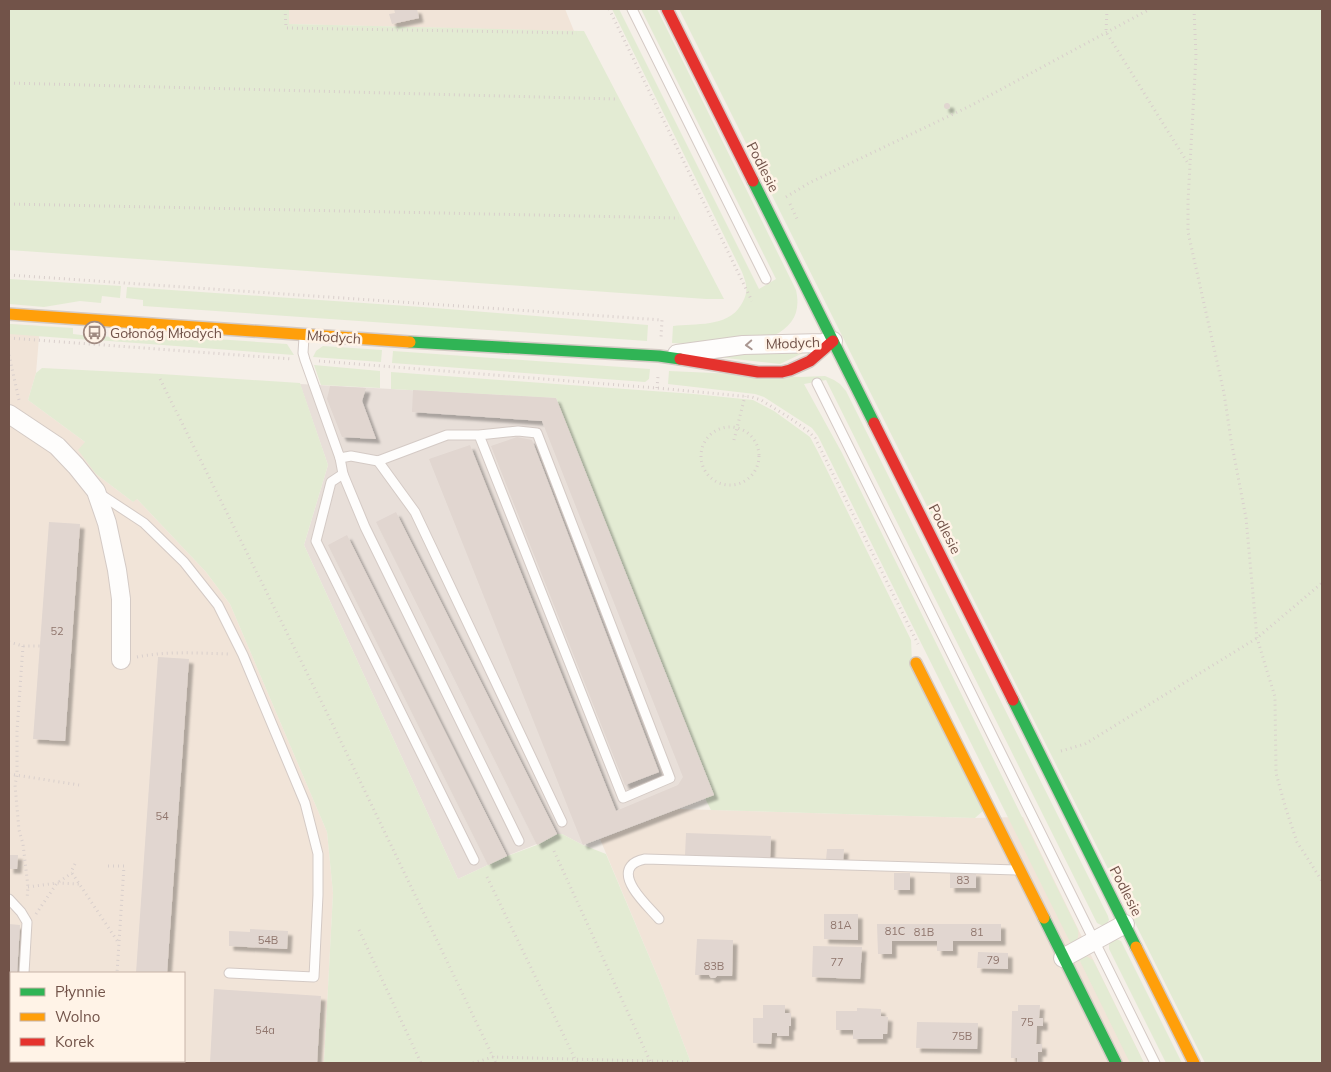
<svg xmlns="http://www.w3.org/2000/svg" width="1331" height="1072" font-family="Mulish,sans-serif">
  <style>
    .residential { fill: #f1e4d8; fill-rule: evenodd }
    .industrial { fill: #e8dfd9 }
    .green { fill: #e3ebd3 }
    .building { fill: #e1d6d0; filter: url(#shadow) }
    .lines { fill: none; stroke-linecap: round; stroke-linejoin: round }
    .lane-casing { stroke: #d4cac5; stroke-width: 11 }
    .street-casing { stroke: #d4cac5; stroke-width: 20 }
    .fast-casing { stroke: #d4cac4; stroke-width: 14 }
    .slow-casing { stroke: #d4cac4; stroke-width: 14 }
    .jam-casing { stroke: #d4cac4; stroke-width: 14 }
    .path { stroke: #d9cfcc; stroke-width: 3; stroke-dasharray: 1 4; stroke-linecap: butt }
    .lane { stroke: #fefdfc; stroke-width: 9 }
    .street { stroke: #fefdfc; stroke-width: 18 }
    .fast { stroke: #30b455; stroke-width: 11 }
    .slow { stroke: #ff9f0a; stroke-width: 11 }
    .jam { stroke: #e5322d; stroke-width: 11 }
    .oneway { stroke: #aa9791 }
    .labels { text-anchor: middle; stroke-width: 5; stroke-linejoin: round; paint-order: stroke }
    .number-label { font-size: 11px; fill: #90766d }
    .street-label { font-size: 14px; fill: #725349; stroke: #fff3e7 }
    .poi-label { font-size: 14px; fill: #725349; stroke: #fff3e7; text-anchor: start }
  </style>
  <defs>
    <filter id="shadow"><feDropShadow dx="4.5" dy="4.5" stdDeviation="1" flood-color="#0004"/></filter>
  </defs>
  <rect width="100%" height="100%" fill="#f5efe8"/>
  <g class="residential">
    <polygon points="289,9 565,9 574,31 288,24"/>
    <path d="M9 324 40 326 36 373 28 400 85 442 96 474 133 502 136 498 206 572 230 604 327 832 333 893 324 1063H9ZM11 973H184V1061H11Z"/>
    <polygon points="678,809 975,818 1023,817 1144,1063 691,1063 662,987 600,839"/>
  </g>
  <polygon class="industrial" points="300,384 556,398 714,795 583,845 562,834 507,856 458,879 304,545 328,465"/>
  <g class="green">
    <polygon points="9,9 289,9 289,24 584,31 724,299 706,299 9,250"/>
    <path d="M612 9H619L759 289 776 279 641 9H657L796 290C801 312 793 326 773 336L691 344 672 343 673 326C695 323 727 328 741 305 749 292 747 285 742 272Z"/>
    <polygon points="679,9 1322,9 1322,1063 1205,1063"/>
    <polygon points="9,279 121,286 120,298 102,296 101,303 80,301 44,307 9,304"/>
    <polygon points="127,287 422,307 648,325 647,341 143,306 143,300 126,298"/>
    <polygon points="9,324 73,328 73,334 90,336 90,340 9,334"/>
    <polygon points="115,332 287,344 294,355 96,340 96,336 114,337"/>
    <polygon points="323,346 382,350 381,362 313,357 316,351"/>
    <polygon points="393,351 650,369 649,379 645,382 392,363"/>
    <polygon points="762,351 803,353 780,364 708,356"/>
    <polygon points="314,365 380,371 380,388 321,385"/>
    <polygon points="42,368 161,374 300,383 328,465 304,545 458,879 507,856 537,845 557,834 562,834 583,845 606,854 662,987 691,1063 324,1063 333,893 327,832 230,604 206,572 137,499 133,502 96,474 78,450 85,442 28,400 36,373"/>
    <path d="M669 371 801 377 825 376 834 380 840 384 846 391 1108 916 1109 920 1106 925 1103 926 1097 923 826 380 804 384 842 453 1078 930C1079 936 1078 942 1071 944L818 436 812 428 764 397 755 394 668 384Z"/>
    <polygon points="391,372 694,394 753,400 774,411 810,437 818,452 911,640 912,662 984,810 975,818 711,810 705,798 714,795 556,398 391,389"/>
    <polygon points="1116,939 1121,941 1182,1063 1166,1063 1109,949 1109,945 1110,942"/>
    <polygon points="1086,956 1093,960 1144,1063 1130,1063 1079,959"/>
  </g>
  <g class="building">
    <polygon points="394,9 417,9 419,18 392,24 389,14 395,13"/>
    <circle cx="947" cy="106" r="3"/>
    <polygon points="330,386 366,388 362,401 376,439 342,437 327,399"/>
    <polygon points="413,390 556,398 714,795 583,845 429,459 470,445 616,811 678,785 683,777 542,421 412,412"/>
    <polygon points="517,437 532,440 659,772 625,785 491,446"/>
    <polygon points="396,512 557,834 537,845 376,522"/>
    <polygon points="49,522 80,524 65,741 33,739"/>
    <polygon points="347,535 507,856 488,865 328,545"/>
    <polygon points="158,657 189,659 167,973 136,973"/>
    <polygon points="686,833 771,836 770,859 685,856"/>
    <polygon points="827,849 844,849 843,861 826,860"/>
    <polygon points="9,855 18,855 17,869 9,869"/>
    <polygon points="976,872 976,888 950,888 950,873"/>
    <rect x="894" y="873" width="16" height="17"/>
    <polygon points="824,914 858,914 858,940 824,939"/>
    <polygon points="9,924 20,925 17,973 11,973 11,976 9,976"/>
    <polygon points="877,924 1001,924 1001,941 953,941 953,951 937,951 937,941 892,941 892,954 878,954"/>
    <polygon points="250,929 288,931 287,949 229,946 229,931 250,932"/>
    <polygon points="697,939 733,940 732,976 717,976 715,978 711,978 709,975 695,975"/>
    <polygon points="813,946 862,947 860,979 812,977"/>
    <polygon points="978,952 1008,953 1008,969 977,968"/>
    <polygon points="214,989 321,996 317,1063 210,1063"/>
    <polygon points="763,1005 785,1005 785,1013 791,1013 791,1026 789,1026 789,1036 777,1036 777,1033 772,1033 771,1044 753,1043 753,1018 763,1018"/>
    <polygon points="1018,1005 1040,1005 1039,1018 1043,1018 1043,1026 1037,1026 1036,1044 1042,1044 1042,1052 1038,1052 1038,1063 1017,1063 1017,1058 1011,1058 1012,1011 1018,1011"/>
    <polygon points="857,1008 881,1009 881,1016 888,1017 887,1034 883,1034 883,1039 853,1039 853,1030 836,1030 836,1011 857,1011"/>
    <polygon points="917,1022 978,1023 977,1049 916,1048"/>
    <rect x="129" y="1061" width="31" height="2"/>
  </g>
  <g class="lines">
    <defs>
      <g id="lane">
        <polyline points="632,9 766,279"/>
        <polyline points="304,337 303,353 305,360 340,458 351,456 378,461 447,435 479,435 518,431 537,433 670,778 623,798 479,435"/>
        <polyline points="817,383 1155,1063"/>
        <polyline points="340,458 343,474 365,527 519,841"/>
        <polyline points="378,461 415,512 562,822"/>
        <polyline points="343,474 331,482 316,541 474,860"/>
        <polyline points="100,494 144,523 184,562 218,605 243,655 305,803 318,854 318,895 314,977 229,973"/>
        <polyline points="9,899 21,912 27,922 24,973"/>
        <path d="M659 919C650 908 619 881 631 866 634 862 640 860 645 859L1017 870"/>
        <polyline points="9,995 11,996"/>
      </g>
      <g id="street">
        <polyline points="677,354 743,345 822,343 833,341"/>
        <polyline points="9,414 57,446 76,466 96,491 107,523 117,570 121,599 121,660"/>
        <polyline points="1063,958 1125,924"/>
      </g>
      <g id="fast">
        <polyline points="753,181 874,423"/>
        <polyline points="410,342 659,356 680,359"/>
        <polyline points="1013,700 1136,947"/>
        <polyline points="1044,918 1116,1063"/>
      </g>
      <g id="slow">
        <polyline points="9,314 410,342"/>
        <polyline points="916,663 1044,918"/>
        <polyline points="1136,947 1194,1063"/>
      </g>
      <g id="jam">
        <polyline points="667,9 753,181"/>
        <polyline points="680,359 758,372 782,372 790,370 810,361 833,341"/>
        <polyline points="874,423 1013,700"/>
      </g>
    </defs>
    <use href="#lane" class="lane-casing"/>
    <use href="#street" class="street-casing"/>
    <use href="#fast" class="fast-casing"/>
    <use href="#slow" class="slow-casing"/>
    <use href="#jam" class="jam-casing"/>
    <g class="path">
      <polyline points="285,9 286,28 577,33"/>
      <polyline points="609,9 752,301"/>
      <polyline points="1107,9 1106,32 1189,165"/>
      <polyline points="1194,9 1196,56 1188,201 1188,232 1224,393 1231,440 1246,518 1257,638 1275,697 1276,773 1285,806 1297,842 1322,881"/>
      <polyline points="9,83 615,99"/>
      <polyline points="786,197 809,183 970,106 1150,9"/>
      <polyline points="9,204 679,218"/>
      <polyline points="790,204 798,221"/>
      <polyline points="9,275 662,320 661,337"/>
      <polyline points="9,338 292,359"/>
      <polyline points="9,355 19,400"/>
      <polyline points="319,361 657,388 752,397 761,400 790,418 808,431 815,438 918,644"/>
      <polyline points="160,379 334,727 496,1063"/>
      <polyline points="657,388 658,376"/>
      <circle cx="730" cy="456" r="29"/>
      <polyline points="734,440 745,396"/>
      <polyline points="9,642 23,646 40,646"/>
      <polyline points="23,646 17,731 17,775 15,785 19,830 23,844 28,887 27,899"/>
      <path d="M137 657C167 651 197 653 228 654"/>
      <polyline points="1061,751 1085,744 1257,638 1322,583"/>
      <polyline points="9,774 79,785"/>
      <polyline points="554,851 651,1063"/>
      <polyline points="75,864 72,870 72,873 118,942"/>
      <polyline points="108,866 124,866 117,973"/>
      <polyline points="487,877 577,1063"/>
      <polyline points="28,887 57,883 79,884"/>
      <polyline points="36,914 57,883 72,873"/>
      <polyline points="359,930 421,1063"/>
      <polyline points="25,1063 25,1061"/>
      <polyline points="111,1063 111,1061"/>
      <polyline points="473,1063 493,1057 690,1062"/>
    </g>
    <use href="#lane" class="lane"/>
    <use href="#street" class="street"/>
    <use href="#fast" class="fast"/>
    <use href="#slow" class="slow"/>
    <use href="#jam" class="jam"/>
  </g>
  <defs><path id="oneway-chevron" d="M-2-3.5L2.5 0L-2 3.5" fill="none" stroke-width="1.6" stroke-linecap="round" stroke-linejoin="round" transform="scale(1.25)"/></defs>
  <use class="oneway" href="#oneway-chevron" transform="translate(749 345) rotate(177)"/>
  <defs>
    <symbol id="bus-ring" viewBox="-11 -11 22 22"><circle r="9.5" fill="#fff3e7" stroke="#a08a81" stroke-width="1.5"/><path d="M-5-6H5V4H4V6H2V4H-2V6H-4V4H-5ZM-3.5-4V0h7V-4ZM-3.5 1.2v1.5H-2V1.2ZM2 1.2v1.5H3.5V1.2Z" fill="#a08a81"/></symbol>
  </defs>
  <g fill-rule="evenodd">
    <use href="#bus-ring" x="82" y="320" width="25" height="25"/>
  </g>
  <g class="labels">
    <g class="number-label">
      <text x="57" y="635">52</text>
      <text x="162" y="820">54</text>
      <text x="963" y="884">83</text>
      <text x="841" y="929">81A</text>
      <text x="895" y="935">81C</text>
      <text x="924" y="936">81B</text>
      <text x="977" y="936">81</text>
      <text x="268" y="944">54B</text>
      <text x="993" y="964">79</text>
      <text x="837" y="966">77</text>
      <text x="714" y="970">83B</text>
      <text x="1027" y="1026">75</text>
      <text x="265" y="1034">54a</text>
      <text x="962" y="1040">75B</text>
    </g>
    <g class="street-label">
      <text transform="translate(763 167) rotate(63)" y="5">Podlesie</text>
      <text transform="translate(334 337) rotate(4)" y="5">Młodych</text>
      <text transform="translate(793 343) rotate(-2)" y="5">Młodych</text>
      <text transform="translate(945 529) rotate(63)" y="5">Podlesie</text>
      <text transform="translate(1126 891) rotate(63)" y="5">Podlesie</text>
    </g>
    <g class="poi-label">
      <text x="110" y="338">Gołonóg Młodych</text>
    </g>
  </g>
  <rect width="1331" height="1072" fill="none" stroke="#725349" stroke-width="20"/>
  <rect x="10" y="972" width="175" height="90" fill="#fff3e7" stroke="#c7b3a8"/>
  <rect x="20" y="988" width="25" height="8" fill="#30b455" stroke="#c7b3a8"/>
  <text x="55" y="997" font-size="15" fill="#725349">Płynnie</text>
  <rect x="20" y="1013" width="25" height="8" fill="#ff9f0a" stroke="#c7b3a8"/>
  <text x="55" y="1022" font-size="15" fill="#725349">Wolno</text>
  <rect x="20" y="1038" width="25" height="8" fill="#e5322d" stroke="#c7b3a8"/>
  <text x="55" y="1047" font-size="15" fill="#725349">Korek</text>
</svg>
